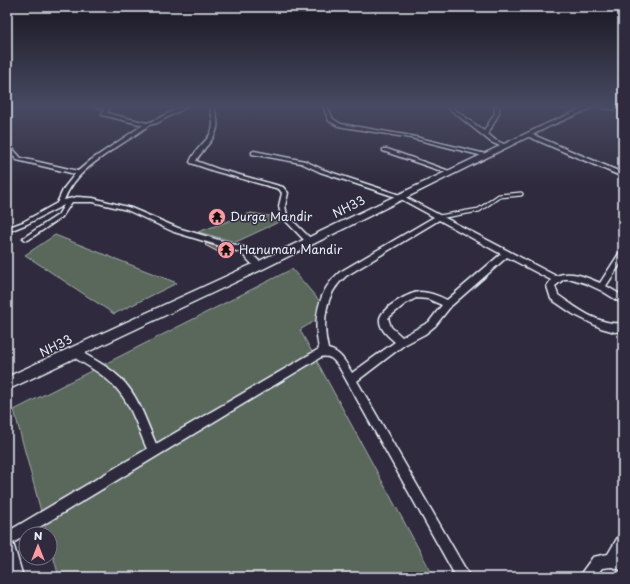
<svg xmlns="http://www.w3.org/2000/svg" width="630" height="584" font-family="'Playpen Sans',sans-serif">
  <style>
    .green { fill: #5a675c; stroke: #a1acaa }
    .building { fill: #685956; stroke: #e8f1f8 }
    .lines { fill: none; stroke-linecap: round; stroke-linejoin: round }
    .service-casing { stroke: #e8f1f8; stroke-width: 5.5 }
    .minor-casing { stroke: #e8f1f8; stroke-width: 3 }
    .secondary-casing { stroke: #e8f1f8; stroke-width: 3 }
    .service { stroke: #2f2a3d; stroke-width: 3 }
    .minor { fill: #2f2a3d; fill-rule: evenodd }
    .secondary { fill: #2f2a3d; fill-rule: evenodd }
    .labels { text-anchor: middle; stroke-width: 3; stroke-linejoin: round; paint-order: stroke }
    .street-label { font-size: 12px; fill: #e8f1f8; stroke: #2f2a3d }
    .poi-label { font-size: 12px; fill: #e8f1f8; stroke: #2f2a3d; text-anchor: start }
  </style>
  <rect width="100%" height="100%" fill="#2f2a3d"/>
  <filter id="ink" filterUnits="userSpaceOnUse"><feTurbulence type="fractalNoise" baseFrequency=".025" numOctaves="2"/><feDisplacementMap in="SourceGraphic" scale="8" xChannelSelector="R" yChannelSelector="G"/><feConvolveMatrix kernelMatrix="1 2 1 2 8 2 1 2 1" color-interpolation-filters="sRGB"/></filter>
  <g filter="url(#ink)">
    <g class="green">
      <polygon points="251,213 276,217 281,221 236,242 198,232"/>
      <polygon points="55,235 177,283 114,314 25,255"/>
      <polygon points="292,269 329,312 300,330 434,577 59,577 50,545 50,534 47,534 14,410"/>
    </g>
    <g class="building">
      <polygon points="221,211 225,220 215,223 210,214"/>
      <polygon points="206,243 234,252 226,256 205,245"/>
    </g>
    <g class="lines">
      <defs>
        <polyline id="service" points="439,217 479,210 499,196 521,194"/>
        <g id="minor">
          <path d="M93 106 110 107 107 113 147 123 153 121 183 106H188L157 123 149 125C120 148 78 164 64 200L77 197 93 198 131 208 178 228 246 248 262 264 263 266 262 268H256L240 252 174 232 127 210 93 202H72L62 217 28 240H26L23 238 58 215 64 205 27 224 7 232V228L23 222 57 203 64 188 75 174 17 160 7 149V145L13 149 21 158 78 171 91 160 143 125 102 115V114L105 109Z"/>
          <path d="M209 106H213C221 124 218 134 205 148 202 153 198 156 196 161L218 169 283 187 288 193 285 206 287 215 313 241 311 243H307L281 216 279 206 282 193 279 189 214 171 191 163 190 162C200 138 222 139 209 106Z"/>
          <polygon points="323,106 327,106 333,119 341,124 411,136 490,155 487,157 411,138 338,126 329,121"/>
          <polygon points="446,106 450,106 484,131 495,113 495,106 499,106 499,113 488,134 495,140 508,146 505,148 491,142"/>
          <polygon points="527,134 531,134 623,173 623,177 527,136"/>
          <polygon points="383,149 387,149 455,173 450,174 383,151"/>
          <path d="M254 151 305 161 324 170 403 196 556 276C571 270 586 277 600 283L620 252H623V260L606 286 623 296V304L602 291 585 283 572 279H564L555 286 558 295C577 308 599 326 623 323V331L615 332 601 328 573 314 551 299 547 286 551 280 507 257 451 306 435 326 425 334 404 345 357 381 470 577H456L339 367C334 360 330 355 321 357L13 543 23 577H9L7 568V532L147 449C138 429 132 406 117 389 104 374 86 365 70 355L68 352 70 349 73 348 76 349C93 359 112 368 125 383 140 400 147 424 156 444L319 349C313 321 317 291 340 272L434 217 399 198 320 172 301 163 252 154V152ZM439 220 501 254 447 300C439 296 429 292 420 292 410 292 381 308 380 319 379 329 388 336 395 342L352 373C346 363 341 352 328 349 322 323 324 294 346 276ZM416 298 428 299 442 305 429 322 402 337 391 327 388 318 405 304Z"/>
          <polygon points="623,536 623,554 621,557 623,557 623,571 612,567 602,568 595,577 580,577 582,572 593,557 608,554 618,537"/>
        </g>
        <g id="secondary">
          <polygon points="589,106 596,106 550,126 263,269 7,390 7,377 255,263 546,124"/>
          <polygon points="599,106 623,106 623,110 602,108"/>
        </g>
      </defs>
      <use href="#service" class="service-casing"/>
      <use href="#minor" class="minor-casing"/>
      <use href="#secondary" class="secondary-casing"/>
      <use href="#service" class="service"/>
      <use href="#minor" class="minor"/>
      <use href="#secondary" class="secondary"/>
    </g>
  </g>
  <linearGradient id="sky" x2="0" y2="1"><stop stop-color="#1a1722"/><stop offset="0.57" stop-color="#474a62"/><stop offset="1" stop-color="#474a62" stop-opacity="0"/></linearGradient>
  <rect width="630" height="187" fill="url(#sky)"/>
  <defs>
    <symbol id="temple-disc" viewBox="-11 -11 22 22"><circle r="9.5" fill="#ff9aa2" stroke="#2f2a3d"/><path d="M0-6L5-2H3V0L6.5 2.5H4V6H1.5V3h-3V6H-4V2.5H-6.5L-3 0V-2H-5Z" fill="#111"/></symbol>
  </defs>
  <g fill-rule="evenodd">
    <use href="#temple-disc" x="207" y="207" width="20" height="20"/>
    <use href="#temple-disc" x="216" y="240" width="20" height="20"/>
  </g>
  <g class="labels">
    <g class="street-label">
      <text transform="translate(349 207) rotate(-26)" y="4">NH33</text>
      <text transform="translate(56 346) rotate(-26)" y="4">NH33</text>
    </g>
    <g class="poi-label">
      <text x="230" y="221">Durga Mandir</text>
      <text x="239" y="254">Hanuman Mandir</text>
    </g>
  </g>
  <rect width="630" height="584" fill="none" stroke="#2f2a3d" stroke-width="24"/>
  <rect x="12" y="12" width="606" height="560" fill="none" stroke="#e8f1f8" stroke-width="1.5" filter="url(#ink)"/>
  <g transform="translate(38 546)"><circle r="19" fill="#2f2a3d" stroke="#797a88"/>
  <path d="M0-3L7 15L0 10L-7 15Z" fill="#ff9aa2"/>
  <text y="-6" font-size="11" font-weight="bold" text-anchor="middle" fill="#e8f1f8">N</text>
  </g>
</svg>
